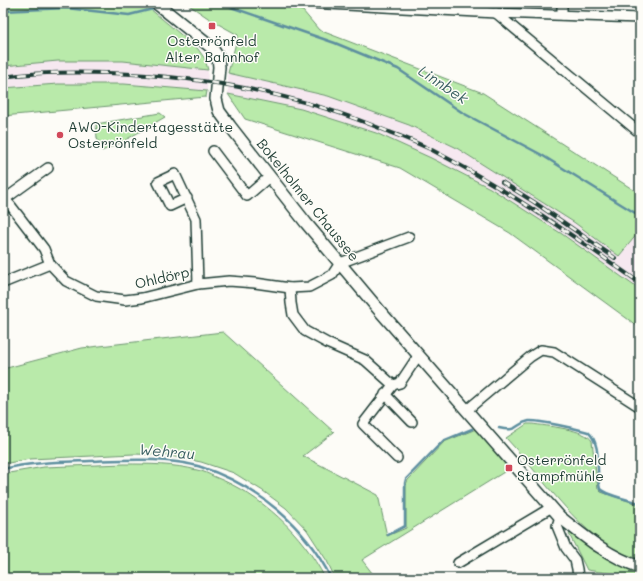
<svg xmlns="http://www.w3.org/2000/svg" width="643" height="581" font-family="Mali,sans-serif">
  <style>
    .built { fill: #f6e8f0 }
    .green { fill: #b9eaaa; stroke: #6c946f }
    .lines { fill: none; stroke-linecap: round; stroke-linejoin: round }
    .stream { stroke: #5d8f9f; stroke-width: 2.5 }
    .minor-casing { stroke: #1f3d34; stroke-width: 12 }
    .major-casing { stroke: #1f3d34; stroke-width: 14 }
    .minor { stroke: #fdfcf7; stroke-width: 9 }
    .major { stroke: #fdfcf7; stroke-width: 11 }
    .rail-casing { stroke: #1f3d34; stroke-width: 4 }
    .rail { stroke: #fdfcf7; stroke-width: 2.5; stroke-dasharray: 8; stroke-linecap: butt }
    .poi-dot { fill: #d1495b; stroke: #fdfcf7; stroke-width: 1.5 }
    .labels { text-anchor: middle; stroke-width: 3; stroke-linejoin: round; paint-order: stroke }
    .poi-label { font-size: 14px; fill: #1f3d34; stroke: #fdfcf7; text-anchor: start }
    .street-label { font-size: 14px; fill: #1f3d34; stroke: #fdfcf7 }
    .water-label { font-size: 15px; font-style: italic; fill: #395f61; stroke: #fdfcf7 }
  </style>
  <rect width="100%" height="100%" fill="#fdfcf7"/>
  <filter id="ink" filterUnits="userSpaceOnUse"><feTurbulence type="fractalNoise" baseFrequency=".025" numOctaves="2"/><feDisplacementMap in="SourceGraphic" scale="8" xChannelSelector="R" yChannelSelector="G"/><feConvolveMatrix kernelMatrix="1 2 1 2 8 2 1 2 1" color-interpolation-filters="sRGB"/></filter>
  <g filter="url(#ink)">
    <g class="built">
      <polygon points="58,61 123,61 208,70 207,91 124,84 58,84 3,88 3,66"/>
      <polygon points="228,73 328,96 409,125 455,147 575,223 620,255 638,233 640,234 640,290 562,234 490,188 431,158 376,133 301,109 228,94"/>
    </g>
    <g class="green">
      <polygon points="3,3 143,3 198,49 205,59 208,70 123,61 58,61 3,66"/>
      <polygon points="186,3 277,3 303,11 319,30 483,93 640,194 640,234 638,233 619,256 575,223 455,147 409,125 328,96 228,73 238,35 211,20"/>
      <polygon points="58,84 124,84 207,91 206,97 3,116 3,88"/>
      <polygon points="228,94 301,109 376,133 431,158 490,188 562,234 640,290 640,328 510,233 400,168 245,119"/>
      <polygon points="160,113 165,117 122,142 102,151 97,138 96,124"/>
      <polygon points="223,332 334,432 303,456 378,495 387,536 406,528 406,484 408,480 444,442 476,429 509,469 362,560 376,578 335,578 327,561 307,530 286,508 263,491 234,473 201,462 165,455 134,454 30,459 3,464 3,369 82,348"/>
      <path d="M527 424H532C546 426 586 429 592 441L598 489 601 492 640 505V559C599 549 572 515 546 485 533 469 520 453 506 438Z"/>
      <path d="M124 464C149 464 174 464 197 470 203 471 209 474 215 477 261 495 302 533 325 578H3V474L44 467Z"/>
      <polygon points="571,532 592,550 617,563 640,574 640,578 587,570 569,534"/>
    </g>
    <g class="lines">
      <g class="stream">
        <polyline points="219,3 335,43 398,69 463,113 540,154 640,216"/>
        <polyline points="164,6 173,3"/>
        <polyline points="3,11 66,8 129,15 157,8"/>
        <path d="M499 428C519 433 515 423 529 421 538 420 578 429 588 432 603 445 595 471 600 489 607 496 630 500 640 503"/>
        <path d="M3 469C31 462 61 462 90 461 121 460 153 458 184 463 189 464 196 465 201 467 257 485 305 526 331 578"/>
        <polyline points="388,535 405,526 405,483 406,479 443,441 472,429"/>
      </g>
      <defs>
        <g id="minor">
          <polyline points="309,3 496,13 640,18"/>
          <polyline points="496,13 640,133"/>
          <polyline points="562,15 562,3"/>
          <polyline points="213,151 247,196 269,177"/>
          <polyline points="3,197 11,206 44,249 50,264 66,281 96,296 125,300 142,298 198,284 229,281 255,283 290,288 309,287 332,275 340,263 409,237"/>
          <polyline points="187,198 170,206 158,182 175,174 196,219 198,284"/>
          <polyline points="5,199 48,168"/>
          <polyline points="3,283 50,264"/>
          <polyline points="290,288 291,303 293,315 305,331 329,344 365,360 393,385"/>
          <polyline points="385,394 412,422"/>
          <polyline points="467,410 530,357 541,350 554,352 640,407"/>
          <polyline points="397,458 363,424 393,385 400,383 418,356"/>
          <polyline points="560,517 557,526 566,548 575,560 577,569 578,578"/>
          <polyline points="458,563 552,507"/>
        </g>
        <path id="major" d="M156 3 212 48 218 57 219 67 216 99 219 111 230 126 306 223 379 310 560 517C585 537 609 557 640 567"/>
      </defs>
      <use href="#minor" class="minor-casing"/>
      <use href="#major" class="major-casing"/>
      <use href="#minor" class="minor"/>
      <use href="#major" class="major"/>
      <defs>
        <g id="rail">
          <path d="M3 77C37 72 72 72 107 73 203 76 300 94 389 132 403 137 417 143 430 149 504 187 572 235 640 283"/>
          <polyline points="502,182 534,202 615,258"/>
        </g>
      </defs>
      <use href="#rail" class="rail-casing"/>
      <use href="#rail" class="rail"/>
    </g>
  </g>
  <g class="poi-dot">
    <rect x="208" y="22" width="8" height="8" rx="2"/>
    <circle cx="60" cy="135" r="4"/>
    <rect x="505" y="464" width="8" height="8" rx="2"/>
  </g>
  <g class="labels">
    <g class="poi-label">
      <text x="212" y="46" text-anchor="middle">Osterrönfeld<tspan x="212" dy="16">Alter Bahnhof</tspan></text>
      <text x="68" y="132">AWO-Kindertagesstätte<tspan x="68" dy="16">Osterrönfeld</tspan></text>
      <text x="517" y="465">Osterrönfeld<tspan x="517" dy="16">Stampfmühle</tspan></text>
    </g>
    <g class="street-label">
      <text transform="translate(308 200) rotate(51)" y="5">Bokelholmer Chaussee</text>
      <text transform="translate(162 278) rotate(-13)" y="5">Ohldörp</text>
    </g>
    <g class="water-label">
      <text transform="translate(443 85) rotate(34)" y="5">Linnbek</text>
      <text transform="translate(167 452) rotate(5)" y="5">Wehrau</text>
    </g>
  </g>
  <rect width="643" height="581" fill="none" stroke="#fdfcf7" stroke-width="16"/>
  <rect x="8" y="8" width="627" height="565" fill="none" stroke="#1f3d34" stroke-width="1.5" filter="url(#ink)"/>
</svg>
